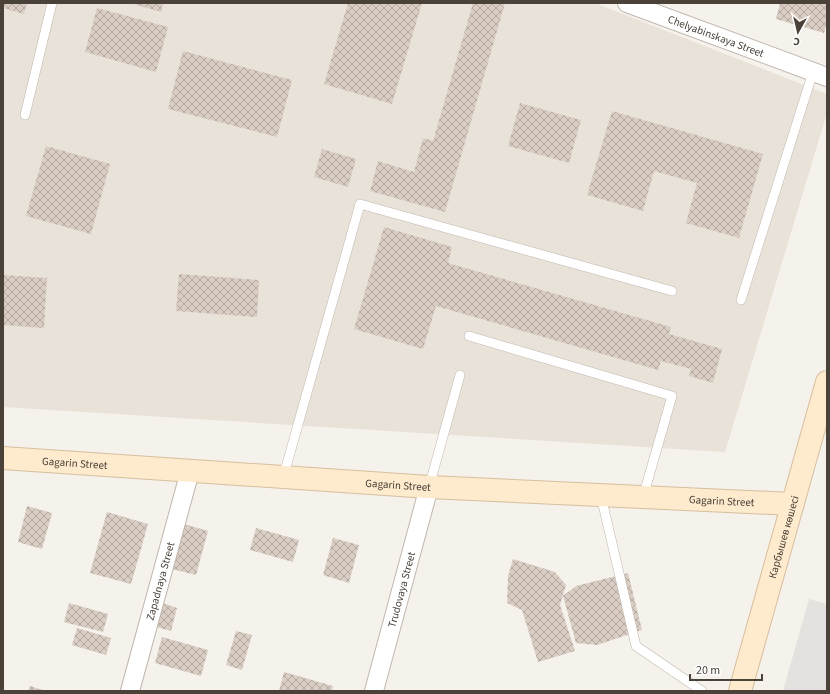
<svg xmlns="http://www.w3.org/2000/svg" width="830" height="694" font-family="'Source Sans 3',sans-serif">
  <style>
    .residential { fill: #e9e2d9 }
    .parking { fill: #e4e1df }
    .building { fill: url(#building-cross-hatch) }
    .lines { fill: none; stroke-linecap: round; stroke-linejoin: round }
    .lane-casing { stroke: #c1b7ae; stroke-width: 10 }
    .street-casing { stroke: #c1b7ae; stroke-width: 20 }
    .secondary-casing { stroke: #d7bf9f; stroke-width: 24 }
    .lane { stroke: #fff; stroke-width: 9 }
    .street { stroke: #fff; stroke-width: 18 }
    .secondary { stroke: #feeacd; stroke-width: 22 }
    .labels { text-anchor: middle; stroke-width: 3; stroke-linejoin: round; paint-order: stroke }
    .street-label { font-size: 11px; fill: #4a4139; stroke: #fff }
  </style>
  <defs>
    <pattern id="building-cross-hatch" width="8" height="8" patternUnits="userSpaceOnUse"><rect width="8" height="8" fill="#dacec4"/><path d="M0 0l8 8M0 8l8-8" fill="none" stroke="#b3a9a0"/></pattern>
  </defs>
  <rect width="100%" height="100%" fill="#f5f1eb"/>
  <polygon class="residential" points="3,3 595,3 827,94 827,113 725,452 3,407"/>
  <polygon class="parking" points="809,599 827,604 827,691 783,691"/>
  <g class="building">
    <polygon points="3,3 27,3 24,14 3,8"/>
    <polygon points="130,3 163,3 161,12"/>
    <polygon points="348,3 422,3 392,104 324,84"/>
    <polygon points="473,3 505,3 445,212 370,191 378,161 414,172 423,138 433,141"/>
    <polygon points="780,3 827,3 827,22 824,33 776,19"/>
    <polygon points="97,8 168,27 156,72 85,52"/>
    <polygon points="183,51 292,80 277,137 168,109"/>
    <polygon points="520,103 581,120 569,163 508,146"/>
    <polygon points="612,111 763,154 739,238 686,223 697,183 654,171 643,211 587,195"/>
    <polygon points="46,146 110,164 91,234 26,216"/>
    <polygon points="322,149 356,159 348,187 314,177"/>
    <polygon points="384,227 452,247 448,263 671,327 669,334 722,349 713,383 689,376 691,369 661,361 658,370 436,306 423,349 354,329"/>
    <polygon points="179,274 259,280 257,317 176,311"/>
    <polygon points="3,275 47,278 44,328 3,325"/>
    <polygon points="27,506 52,513 42,549 18,542"/>
    <polygon points="107,512 148,524 131,584 90,573"/>
    <polygon points="184,524 208,531 196,575 172,569"/>
    <polygon points="256,528 299,540 293,562 250,550"/>
    <polygon points="333,538 359,545 349,583 323,575"/>
    <polygon points="513,559 555,572 566,585 560,605 575,651 538,662 522,610 507,603 508,576"/>
    <polygon points="628,573 642,630 597,645 576,643 563,596 576,586"/>
    <polygon points="160,602 177,608 171,631 153,626"/>
    <polygon points="69,603 108,614 103,632 64,622"/>
    <polygon points="77,628 111,638 106,655 72,645"/>
    <polygon points="236,631 252,635 242,670 226,665"/>
    <polygon points="162,637 208,650 201,676 155,663"/>
    <polygon points="284,672 333,686 332,691 279,691"/>
    <polygon points="30,686 46,691 28,691"/>
  </g>
  <g class="lines">
    <defs>
      <g id="lane">
        <polyline points="25,115 52,3"/>
        <polyline points="741,300 813,72"/>
        <polyline points="469,336 672,396 643,497"/>
        <polyline points="283,478 360,204 672,291"/>
        <polyline points="429,487 460,375"/>
        <polyline points="601,496 636,646 702,691"/>
      </g>
      <g id="street">
        <path id="s1" d="M627 3 827 77"/>
        <path id="s2" d="M130 691 190 471"/>
        <path id="s3" d="M374 691 429 487"/>
      </g>
      <g id="secondary">
        <path id="s4" d="M3 458 429 487 793 504"/>
        <path id="s5" d="M740 691 827 382"/>
      </g>
    </defs>
    <use href="#lane" class="lane-casing"/>
    <use href="#street" class="street-casing"/>
    <use href="#secondary" class="secondary-casing"/>
    <use href="#lane" class="lane"/>
    <use href="#street" class="street"/>
    <use href="#secondary" class="secondary"/>
  </g>
  <g class="labels">
    <g class="street-label">
      <text dy="4" stroke="none"><textPath href="#s1" startOffset="95">Chelyabinskaya Street</textPath></text>
      <text dy="4" stroke="none"><textPath href="#s4" startOffset="72">Gagarin Street</textPath></text>
      <text dy="4" stroke="none"><textPath href="#s4" startOffset="396">Gagarin Street</textPath></text>
      <text dy="4" stroke="none"><textPath href="#s4" startOffset="720">Gagarin Street</textPath></text>
      <text dy="4" stroke="none"><textPath href="#s5" startOffset="160">Карбышев көшесі</textPath></text>
      <text dy="4" stroke="none"><textPath href="#s2" startOffset="114">Zapadnaya Street</textPath></text>
      <text dy="4" stroke="none"><textPath href="#s3" startOffset="105">Trudovaya Street</textPath></text>
    </g>
  </g>
  <rect width="830" height="694" fill="none" stroke="#4a4139" stroke-width="8"/>
  <g transform="translate(798 32) rotate(188)" stroke="#ffffff" stroke-width="3" paint-order="stroke">
  <path d="M0-3L7 15L0 10L-7 15Z" fill="#4a4139"/>
  <text y="-6" font-size="11" font-weight="bold" text-anchor="middle" fill="#4a4139">С</text>
  </g>
  <path d="M690 674v6h72v-6" fill="none" stroke="#4a4139" stroke-width="2"/>
  <text x="696" y="674" font-size="12" fill="#4a4139" stroke="#ffffff" stroke-width="3" paint-order="stroke">20 m</text>
</svg>
